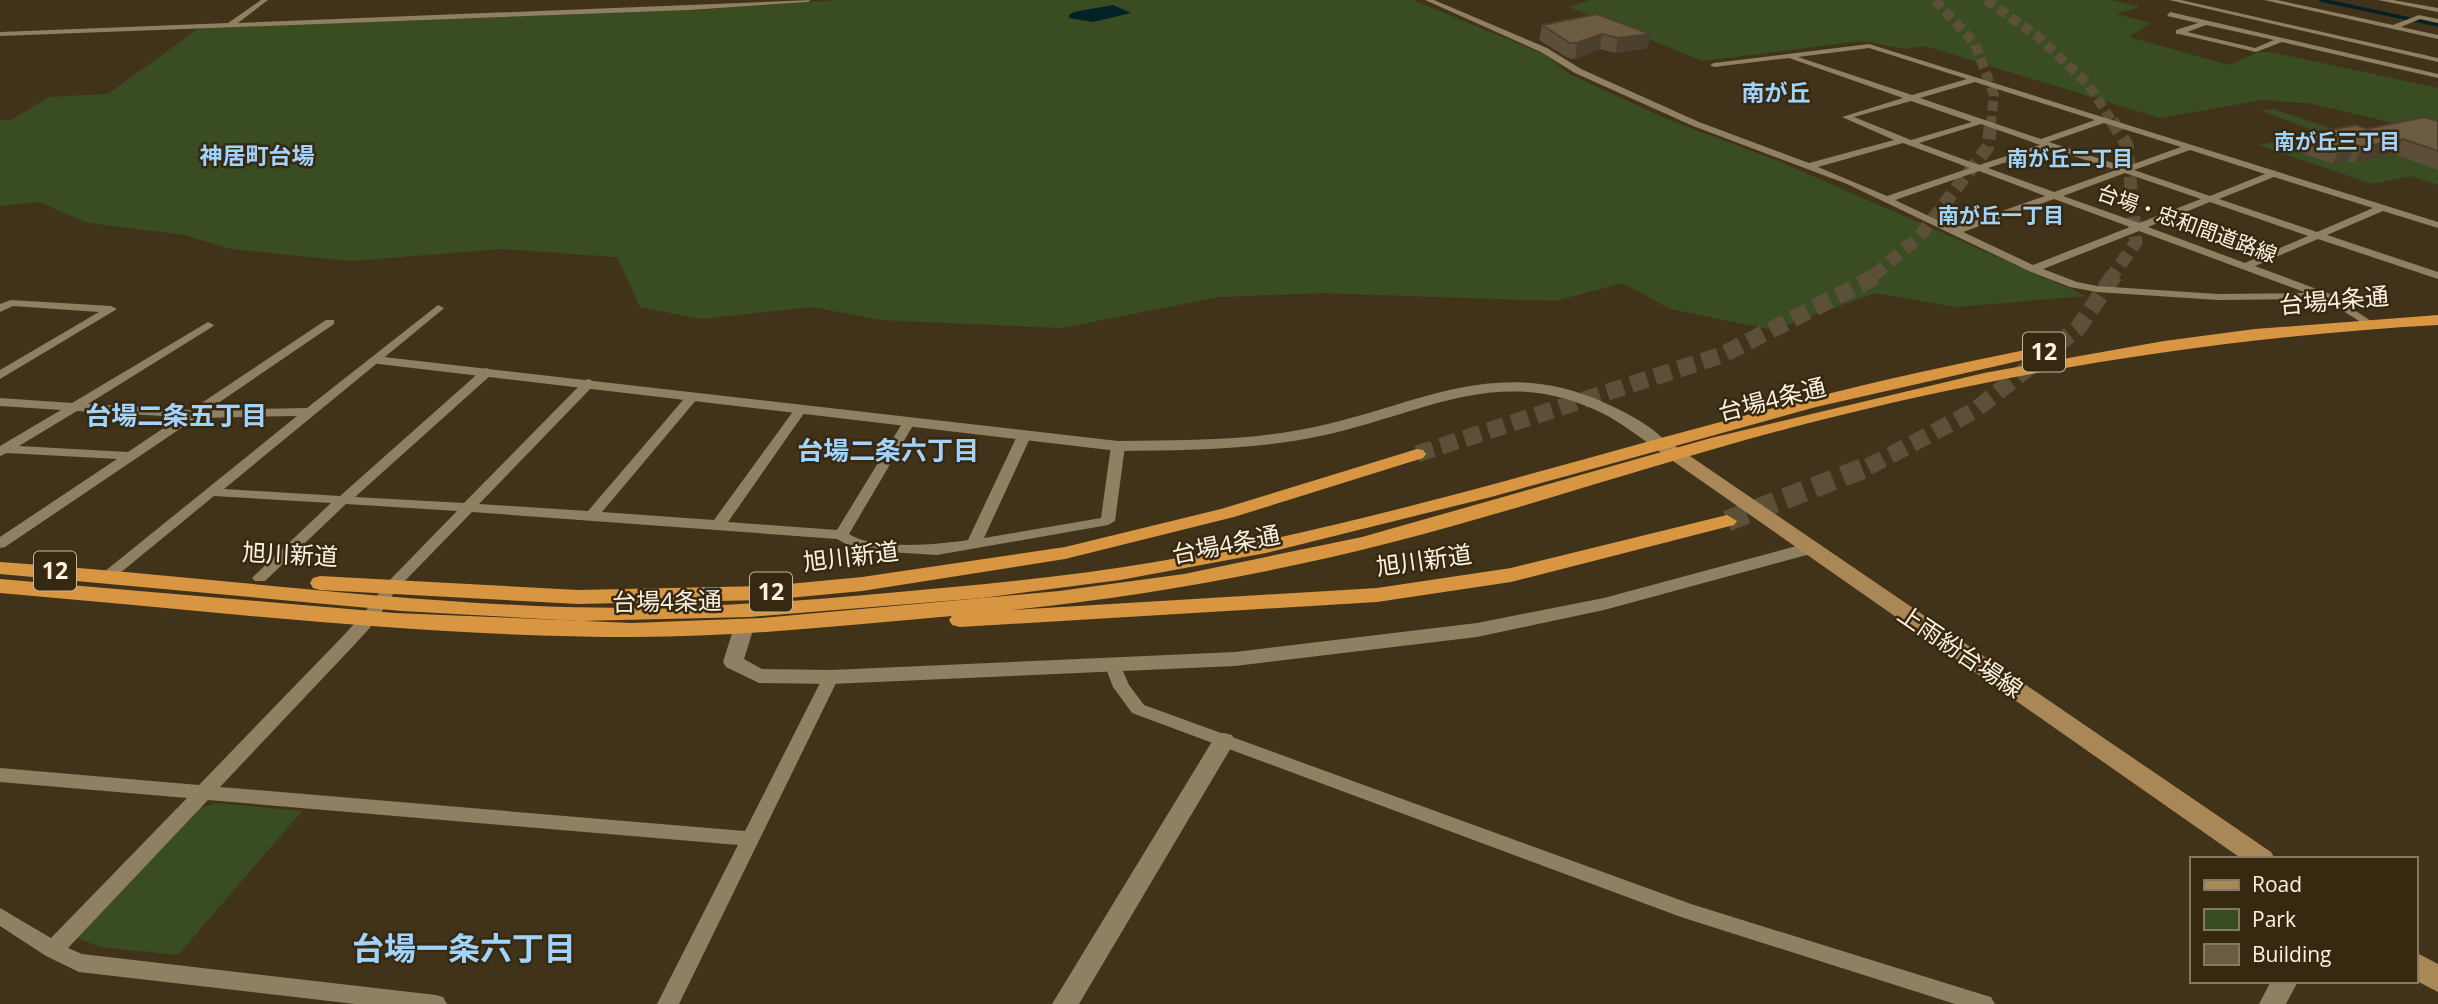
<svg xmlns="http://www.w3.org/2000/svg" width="2438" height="1004" font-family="'Open Sans','Noto Sans JP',sans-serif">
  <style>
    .green { fill: #3a4c22 }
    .water { fill: #042225 }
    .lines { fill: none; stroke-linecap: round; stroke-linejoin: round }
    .stream { stroke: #042225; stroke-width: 3.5 }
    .trunk-tunnel-far3 { stroke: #5d5038; stroke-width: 10; stroke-dasharray: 10 5; stroke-linecap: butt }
    .trunk-tunnel-far2 { stroke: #5d5038; stroke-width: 13; stroke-dasharray: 13 7; stroke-linecap: butt }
    .trunk-tunnel-far1 { stroke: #5d5038; stroke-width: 17; stroke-dasharray: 17 8; stroke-linecap: butt }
    .trunk-tunnel { stroke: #5d5038; stroke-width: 21; stroke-dasharray: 21 10; stroke-linecap: butt }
    .minor { fill: #8f7f63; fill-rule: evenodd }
    .tertiary { fill: #8f7f63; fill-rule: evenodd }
    .secondary { fill: #aa8756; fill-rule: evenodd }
    .trunk { fill: #d89642; fill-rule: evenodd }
    .wall { fill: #5c4e38 }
    .shaded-wall { fill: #4b402e }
    .building { fill: #6b5b41; stroke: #4b402e; stroke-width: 2 }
    .labels { text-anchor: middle; stroke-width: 5; stroke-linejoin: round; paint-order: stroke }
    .far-neighbourhood-label { font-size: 21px; font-weight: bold; fill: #a0d3fe; stroke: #372910 }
    .far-street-label { font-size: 21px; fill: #fbf2e3; stroke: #372910 }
    .far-quarter-label { font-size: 23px; font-weight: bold; fill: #a0d3fe; stroke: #372910 }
    .shield { fill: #372910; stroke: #c0b6a4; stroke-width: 2 }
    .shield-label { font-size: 23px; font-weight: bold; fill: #fbf2e3 }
    .street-label { font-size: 24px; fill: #fbf2e3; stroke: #372910 }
    .neighbourhood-label { font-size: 26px; font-weight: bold; fill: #a0d3fe; stroke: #372910 }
    .near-neighbourhood-label { font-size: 32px; font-weight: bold; fill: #a0d3fe; stroke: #372910 }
  </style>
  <rect width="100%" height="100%" fill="#41331a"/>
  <g class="green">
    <polygon points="838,0 1413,0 1546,55 1569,74 1667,119 1783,163 2087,296 1955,307 1876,293 1772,330 1671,309 1622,283 1555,301 1321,293 1218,297 1062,328 880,320 812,307 701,319 640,307 617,257 501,249 352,261 231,249 184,235 88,223 39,202 0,206 0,120 11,120 49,97 108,94 199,28 698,10"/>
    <polygon points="1589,0 2110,0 2140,7 2116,14 2151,23 2129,37 2229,65 2259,52 2271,52 2438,88 2438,133 2307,103 2262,100 2160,118 1925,46 1906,49 1861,41 1703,61 1569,7"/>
    <polygon points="2273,109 2432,162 2438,161 2438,185 2411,176 2372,184 2258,145 2320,133 2261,111"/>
    <polygon points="217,803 302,811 178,955 100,947 77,938 200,808"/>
  </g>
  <polygon class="water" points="1113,5 1131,13 1093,22 1069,18 1069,15 1074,12"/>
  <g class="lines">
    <polyline class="stream" points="2321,0 2438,25"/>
    <g class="trunk-tunnel-far3">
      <polyline points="1935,0 1975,44 1994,95 1991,123"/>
      <polyline points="1986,0 2037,36 2088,84 2113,123"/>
    </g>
    <g class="trunk-tunnel-far2">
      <polyline points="2112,121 2127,145 2136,242 2113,275"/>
      <polyline points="1874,275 1918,238 1988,147 1991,121"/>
    </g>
    <g class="trunk-tunnel-far1">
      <polyline points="1417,454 1722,355 1869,280 1876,274"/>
      <polyline points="1868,467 1974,411 2078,328 2115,274"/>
    </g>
    <polyline class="trunk-tunnel" points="1727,521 1872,465"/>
    <g class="minor">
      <polygon points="261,0 268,0 238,23 811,0 808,2 690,10 0,36 0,32 228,23"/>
      <path d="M1425 0H1434L1547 48 1581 69 1699 122 1809 163 1894 140 1842 117 1903 98 1789 58 1714 67 1710 65 1714 63 1869 44 2438 222V228L2383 211 2327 235 2438 272V279L2318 239 2255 266 2330 294 2371 321V325L2367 326 2324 299 2218 300 2097 292 2070 287 2029 271 1847 184 1693 126 1575 73 1541 52ZM1869 48 1967 79 1912 95 1798 57ZM1975 82 2095 120 2041 139 1920 98ZM1911 101 1972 122 1911 140 1854 117ZM2104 123 2181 147 2125 167 2049 142ZM1981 124 2040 145 1979 165 1919 143ZM1903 143 1970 168 1887 196 1818 167ZM2049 148 2116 170 2054 192 1988 168ZM2190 150 2265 174 2210 196 2134 170ZM1979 171 2045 196 1954 228 1895 200ZM2125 173 2201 199 2139 223 2063 196ZM2274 177 2373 208 2317 232 2219 199ZM2054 199 2130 227 2033 265 1963 232ZM2210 202 2308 236 2245 263 2148 227ZM2139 231 2307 293 2218 294 2097 286 2077 282 2043 269Z"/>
      <polygon points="2169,0 2181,0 2438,58 2438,62"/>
      <polygon points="2264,0 2277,0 2393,25 2419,15 2438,19 2438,23 2420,19 2401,27 2438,35 2438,39"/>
      <polygon points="2378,0 2393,0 2438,8 2438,12"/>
      <path d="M2170 12 2438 74V78L2282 42 2256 52 2179 34H2176V30L2198 23 2167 16ZM2206 25 2274 40 2255 48 2187 32Z"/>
      <polygon points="11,300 111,306 117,309 0,379 0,370 99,312 13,306 0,312 0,304"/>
      <path d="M438 305 444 308 442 310 224 489 340 496 483 369 487 368 493 372 491 375 355 497 464 503 585 380 589 379 595 383 593 386 479 504 588 511 689 393H697L699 396 697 399 602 512 714 520 797 406 801 405 807 409 728 522 837 530 903 422 909 418 915 422 849 534C873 550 938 545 968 540L1017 436 1024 432 1031 436 984 538 1101 518 1111 446 1118 442 1125 446 1115 521 1108 525 937 555 857 550 837 539 472 512 395 591 376 621 356 643 220 787 745 831 823 677 825 673H837L839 677 679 1004H657L738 845 208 800 68 948 82 954 436 995 443 997 447 1004H355L79 972 46 956 0 926V908L51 938 187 798 0 782V768L199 785 344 635 364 613 385 585 457 511 346 504 265 581H255L252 578 255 575 331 503 214 496 114 578H104L101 575 104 572 297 416 196 418 5 547 0 548V537L117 459 7 453 0 456V446L61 410 0 406V398L72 403 208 322 214 325 212 327 88 404 191 410 326 320H334V324L208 410 307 408ZM77 411 180 417 128 452 19 446Z"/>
      <polygon points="1113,660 1119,662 1129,685 1144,705 1691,904 1984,995 1991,997 1995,1004 1955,1004 1681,917 1132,713 1113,687 1105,666 1107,662"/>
    </g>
    <g class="tertiary">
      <path d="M375 356 1118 441C1178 440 1239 441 1299 430 1409 411 1491 351 1605 403 1625 412 1653 426 1667 443L1659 448 1653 446C1637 436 1622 423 1604 414 1498 361 1422 415 1320 436 1254 450 1186 450 1118 451L370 363 368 360Z"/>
      <polygon points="1808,543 1817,549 1814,553 1604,610 1477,637 1235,666 831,684 759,683 726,667 723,662 734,627 737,622 751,622 754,627 744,659 762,669 831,670 1235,652 1477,623 1604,598"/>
      <polygon points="1224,733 1232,735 1235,741 1079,1004 1052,1004 1216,735"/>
      <polygon points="2271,981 2298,981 2286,1004 2259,1004"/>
    </g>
    <g class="secondary">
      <polygon points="1659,438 1665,439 2271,852 2275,859 2242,859 1653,447 1650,443"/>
      <polygon points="2415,952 2438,964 2438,992 2415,980"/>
    </g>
    <g class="trunk">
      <path d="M2438 315V325C2225 337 2016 370 1809 423 1669 459 1533 506 1393 542 1268 574 1140 597 1011 610L1377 588 1511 568 1727 515 1737 521 1734 525 1511 582 1377 602 960 627 952 625 949 620 952 616C847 625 741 637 635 637 423 637 211 611 0 593V579L395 613 632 623 762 618 1059 591 1184 574 1362 537 1711 438 1984 373 2164 341 2255 329Z"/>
      <path d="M2030 349 2038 354 2036 357 1816 407 1491 497 1266 553 1120 580 982 598 750 617 579 621 402 611 0 574V562C179 574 357 598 536 606 654 611 771 604 888 593 977 585 1067 577 1155 562 1377 524 1590 454 1808 399 1881 380 1956 364 2030 349Z"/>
      <polygon points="1417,449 1423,450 1426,454 1423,458 1234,517 1065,559 862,591 768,600 578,604 320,590 313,588 310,583 313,578 320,576 578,590 768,586 862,577 1065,547 1221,509"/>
    </g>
  </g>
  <g class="wall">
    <polygon points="1597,14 1648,48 1615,53 1600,49 1575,59 1568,58 1539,40 1542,25"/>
    <polygon points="2438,121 2438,170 2394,154 2354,163 2348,161 2332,164 2297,151 2304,135"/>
  </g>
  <g class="shaded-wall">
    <polygon points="1602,34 1600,49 1575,59 1577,43"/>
    <polygon points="1651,34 1648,48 1615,53 1618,38"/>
    <polygon points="2403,139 2394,154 2354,163 2362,147"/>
    <polygon points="2356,145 2348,161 2332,164 2341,148"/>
  </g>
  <g class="building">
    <polygon points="1597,14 1651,34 1618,38 1602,34 1577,43 1570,43 1542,25"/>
    <polygon points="2424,117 2438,121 2438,151 2403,139 2362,147 2356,145 2341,148 2304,135 2356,125 2367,129"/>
  </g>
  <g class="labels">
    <g class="far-neighbourhood-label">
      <text x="2337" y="149">南が丘三丁目</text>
      <text x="2070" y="166">南が丘二丁目</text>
      <text x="2001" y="223">南が丘一丁目</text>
    </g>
    <g class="far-street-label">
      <text transform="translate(2187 224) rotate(20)" y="7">台場・忠和間道路線</text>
    </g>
    <g class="far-quarter-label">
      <text x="1776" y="101">南が丘</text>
      <text x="257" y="164">神居町台場</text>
    </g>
    <g class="shield">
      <rect x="2023" y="332.5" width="42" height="39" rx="5"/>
      <rect x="34" y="551.5" width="42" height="39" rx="5"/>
      <rect x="750" y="572.5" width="42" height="39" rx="5"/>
    </g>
    <g class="shield-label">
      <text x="2044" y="360">12</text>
      <text x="55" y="579">12</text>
      <text x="771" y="600">12</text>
    </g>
    <g class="street-label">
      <text transform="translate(2334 301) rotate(-5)" y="8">台場4条通</text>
      <text transform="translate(1772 400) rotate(-14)" y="8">台場4条通</text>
      <text transform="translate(1226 545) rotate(-11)" y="8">台場4条通</text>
      <text transform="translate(290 555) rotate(3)" y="8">旭川新道</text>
      <text transform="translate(851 557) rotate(-7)" y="8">旭川新道</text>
      <text transform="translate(1424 561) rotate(-8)" y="8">旭川新道</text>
      <text transform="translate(667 602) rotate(-1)" y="8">台場4条通</text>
      <text transform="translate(1960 652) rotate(34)" y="8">上雨紛台場線</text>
    </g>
    <g class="neighbourhood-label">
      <text x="176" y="425">台場二条五丁目</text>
      <text x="888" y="460">台場二条六丁目</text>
    </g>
    <g class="near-neighbourhood-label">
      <text x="464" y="960">台場一条六丁目</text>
    </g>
  </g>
  <rect x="2190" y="857" width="228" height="126" fill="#372910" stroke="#857964" stroke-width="2"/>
  <rect x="2204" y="880" width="35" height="10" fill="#aa8756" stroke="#857964" stroke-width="2"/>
  <text x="2252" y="892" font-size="21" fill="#fbf2e3">Road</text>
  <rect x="2204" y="909" width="35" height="21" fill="#3a4c22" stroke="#857964" stroke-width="2"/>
  <text x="2252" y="927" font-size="21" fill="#fbf2e3">Park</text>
  <rect x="2204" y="944" width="35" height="21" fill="#6b5b41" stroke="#857964" stroke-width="2"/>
  <text x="2252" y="962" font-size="21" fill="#fbf2e3">Building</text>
</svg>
